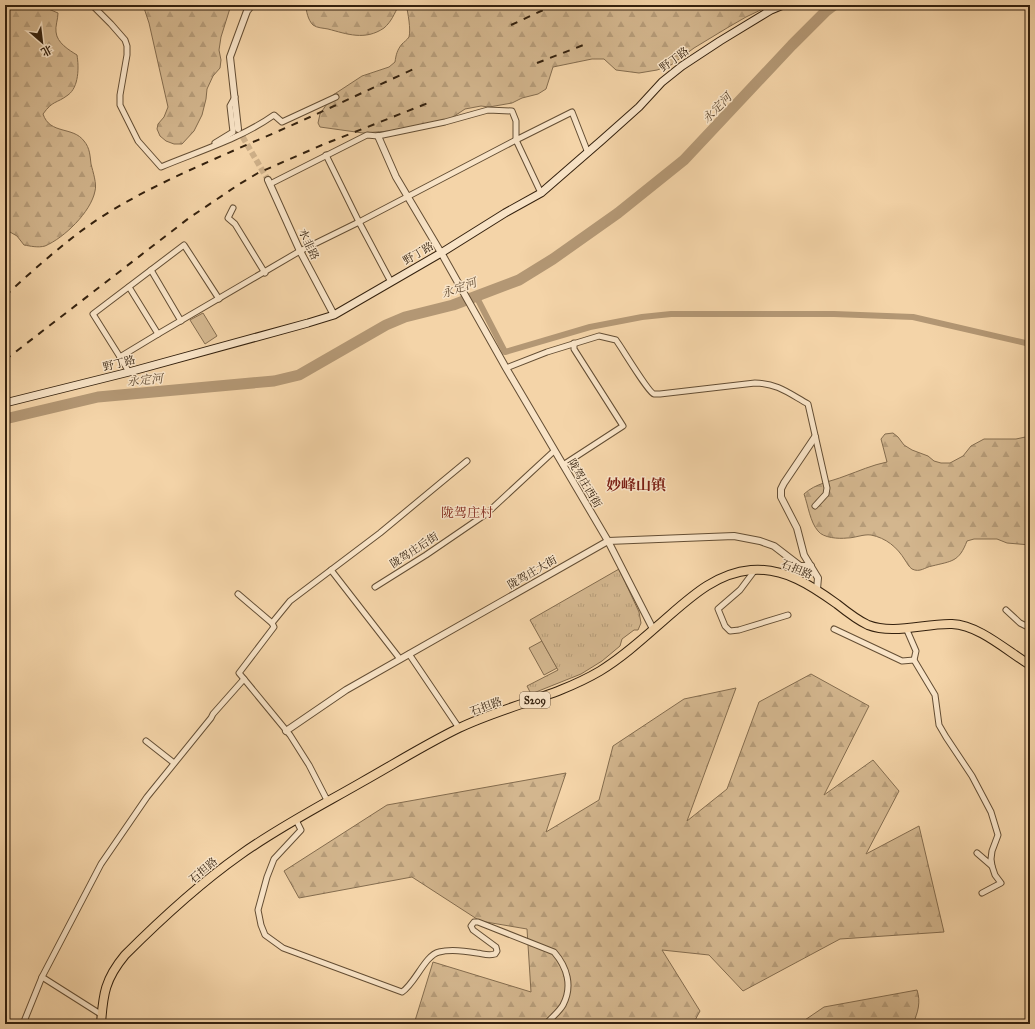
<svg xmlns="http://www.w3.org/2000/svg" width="1035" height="1029" font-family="'IM FELL Great Primer','Noto Serif SC',serif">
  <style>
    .grass { fill: #d3b68e; stroke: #846c4e }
    .forest { fill: url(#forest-firs); stroke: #846c4e }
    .park { fill: url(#park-tufts); stroke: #846c4e }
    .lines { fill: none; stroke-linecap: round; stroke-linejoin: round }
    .canal { stroke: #b39774; stroke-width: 6 }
    .river { stroke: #b39774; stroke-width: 11 }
    .tertiary-tunnel { stroke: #ceb089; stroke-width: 6; stroke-dasharray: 6 3; stroke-linecap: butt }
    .minor-casing { stroke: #644e34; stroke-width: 7 }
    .tertiary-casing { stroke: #644e34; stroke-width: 8 }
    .secondary-casing { stroke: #34210e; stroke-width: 9 }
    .primary-casing { stroke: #34210e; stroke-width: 10 }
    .minor { stroke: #f8e3c6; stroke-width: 5 }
    .tertiary { stroke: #f8e3c6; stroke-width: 6 }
    .secondary { stroke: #f8e3c6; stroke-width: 7 }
    .primary { stroke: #f4d4a8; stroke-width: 8 }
    .rail { stroke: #34210e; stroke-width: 2; stroke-dasharray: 7 7; stroke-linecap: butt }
    .labels { text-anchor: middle; stroke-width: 3; stroke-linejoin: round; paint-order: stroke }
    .shield { fill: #f8e3c6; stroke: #6f5b45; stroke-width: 1 }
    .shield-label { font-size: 10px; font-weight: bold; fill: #34210e }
    .street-label { font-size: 11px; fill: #34210e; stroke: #f8e3c6 }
    .water-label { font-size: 12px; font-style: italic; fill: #604a32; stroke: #f8e3c6 }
    .quarter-label { font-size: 13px; fill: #7a1f14; stroke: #f8e3c6 }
    .district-label { font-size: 15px; font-weight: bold; fill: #7a1f14; stroke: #f8e3c6 }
  </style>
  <defs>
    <pattern id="forest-firs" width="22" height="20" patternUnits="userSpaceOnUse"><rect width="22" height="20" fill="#d3b68e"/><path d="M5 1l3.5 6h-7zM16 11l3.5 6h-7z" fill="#b69c79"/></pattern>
    <pattern id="park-tufts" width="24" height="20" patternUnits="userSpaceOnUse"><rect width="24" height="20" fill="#d3b68e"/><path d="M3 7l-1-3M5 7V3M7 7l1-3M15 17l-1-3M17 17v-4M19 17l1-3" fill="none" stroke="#b69c79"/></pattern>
  </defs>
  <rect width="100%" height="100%" fill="#f4d4a8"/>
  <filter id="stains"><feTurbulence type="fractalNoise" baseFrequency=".005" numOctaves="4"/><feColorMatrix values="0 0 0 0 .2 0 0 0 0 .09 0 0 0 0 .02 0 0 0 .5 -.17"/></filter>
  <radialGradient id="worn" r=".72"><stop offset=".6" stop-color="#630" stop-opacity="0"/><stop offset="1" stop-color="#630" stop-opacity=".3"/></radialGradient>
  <g class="grass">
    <polygon points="203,313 217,336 205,344 190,320"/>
    <polygon points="542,641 557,668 544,675 529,648"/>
  </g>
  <g class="forest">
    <path d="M5 5H39L58 13C58 19 55 27 56 32 57 43 69 50 77 55 79 67 79 87 68 95 56 104 53 100 43 114 50 135 73 126 84 141 90 148 90 156 91 164 93 172 97 184 95 191 91 212 64 238 45 246 38 248 30 246 24 245L17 236 10 232 5 235Z"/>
    <polygon points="143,5 231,5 221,37 219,50 221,60 220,68 213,76 207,89 206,99 202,115 194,131 182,144 174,144 166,141 160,136 157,129 158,124 164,117 168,107 149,23"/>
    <path d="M306 5H399C394 14 392 21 384 28 365 41 347 34 328 29 323 28 317 28 313 25 308 20 306 11 306 5Z"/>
    <path d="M406 5H771L746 17 727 28 694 48 671 65 657 70 639 73 616 70 604 59H592L553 67 546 89 538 94 522 98 512 103 489 107 481 106 465 109 450 119 390 131 363 133 320 127 318 123 320 114 333 95 362 76 389 67 395 62C396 55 397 50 402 44 404 42 407 40 409 37 411 30 408 12 406 5Z"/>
    <path d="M893 433 898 437 904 445 912 450 928 456 934 461 941 463H950L963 456 971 446 984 439H1016L1030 436V545L1007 543 997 539H974L967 541C959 562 952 561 932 566 925 567 920 573 912 569 909 567 907 563 905 560 897 547 886 538 871 535 863 534 855 538 847 538 839 539 823 538 818 531 810 522 808 505 804 494 816 483 830 482 845 476 859 471 872 465 887 462L881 439 885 434Z"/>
    <polygon points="811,674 869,706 824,795 873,760 899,791 866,854 919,826 944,932 840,939 743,991 709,955 662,950 700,1011 693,1024 414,1024 433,962 531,992 527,929 480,921 412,877 299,898 284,871 387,805 566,773 546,832 599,800 613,746 684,699 736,688 687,821 727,789 759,702"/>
    <path d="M917 990C921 1002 918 1012 913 1024H799L824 1007Z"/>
  </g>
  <polygon class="park" points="619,569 639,612 641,623 638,630 634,630 622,639 620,646 602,661 581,674 531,694 527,686 558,670 530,620"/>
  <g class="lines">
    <polyline class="canal" points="476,296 505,352 590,327 642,317 671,314 834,314 913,317 1030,344"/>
    <polyline class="river" points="5,419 98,397 274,381 299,375 386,325 405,317 453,305 519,280 553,259 618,213 684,160 792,45 826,11 834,5"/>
    <polyline class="tertiary-tunnel" points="238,129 268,180"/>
    <defs>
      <g id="minor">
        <path d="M92 5 111 24 125 40 127 46V55L120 95V105L138 141 161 167C199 151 240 139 274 115L282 122 336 97"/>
        <polyline points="215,143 233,132 230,106 235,97"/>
        <polyline points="326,155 359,222 391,282"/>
        <polyline points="270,184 367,135 378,136 445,122 488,110 512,111 516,121 516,140 572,112 588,153"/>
        <polyline points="233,208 228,218 235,224 265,273"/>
        <polyline points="151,270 181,321"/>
        <polyline points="129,287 158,334"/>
        <polyline points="120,357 93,314 184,245 219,299"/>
        <path d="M506 368 547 352 599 336 616 340C622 348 648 392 654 394 656 394 658 394 660 394L755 383C777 383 790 394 808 404L827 488 826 494 815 506"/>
        <polyline points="129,372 120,357 158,334 300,251 359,222 516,140 541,193"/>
        <polyline points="563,465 623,426 574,349 574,343"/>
        <polyline points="331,570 400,659"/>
        <polyline points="755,570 740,590 718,609 725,626 730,631 739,630 788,615"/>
        <polyline points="375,587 426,555 486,514 554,451"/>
        <polyline points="238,594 272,623 274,627 239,673 244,679"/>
        <polyline points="1006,610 1020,623 1030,628"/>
        <polyline points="272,623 290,601 380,533 467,461"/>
        <polyline points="906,628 916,651 914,660 935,695 939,725 946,737 972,776 991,812 998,835 992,851 991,859 992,866 977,853"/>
        <polyline points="834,629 902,661 914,660"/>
        <polyline points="409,654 459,728"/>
        <polyline points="146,741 174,763"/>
        <path d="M296 820 301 830 274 859 267 877 258 910 261 925 265 935 283 948 402 992C415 984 425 955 439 952 450 949 466 951 477 953 484 954 488 956 495 954L497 951 496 947 473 930 471 926 474 922H478L554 952C567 967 573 986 563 1005 559 1012 551 1018 546 1024"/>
        <polyline points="982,893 1001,883 995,875 992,866"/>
        <polyline points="42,977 102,1015"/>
        <polyline points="23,1024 42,977 101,864 147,797 211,718 213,714 244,679 290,735 309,765 328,802"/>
      </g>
      <g id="tertiary">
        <polyline points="238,129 230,57 247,11 252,5"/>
        <polyline points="378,136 396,177 443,256 506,368 608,541 653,629"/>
        <polyline points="268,180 300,251 334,315"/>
        <polyline points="815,437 784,483 781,489 781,497 797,528 804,555 818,578 817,589"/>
        <polyline points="286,731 346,690 608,541 734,536 760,541 774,546 800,566 811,566"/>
      </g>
      <polyline id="secondary" points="5,403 129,372 308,323 334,315 441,253 505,213 541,193 602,140 639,107 662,82 682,66 720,41 771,10 783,5"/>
      <path id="primary" d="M101 1024C103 994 105 979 125 955 161 919 199 884 240 855 279 827 322 805 362 782 394 764 426 744 459 728 505 706 556 697 600 671 625 656 648 634 670 615 694 594 718 573 751 570 784 567 812 586 837 604 847 612 857 620 868 625 894 635 925 623 952 624 979 625 1007 651 1030 665"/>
    </defs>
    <use href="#minor" class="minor-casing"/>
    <use href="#tertiary" class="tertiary-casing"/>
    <use href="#secondary" class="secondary-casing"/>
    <use href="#primary" class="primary-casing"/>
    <use href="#minor" class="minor"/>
    <use href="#tertiary" class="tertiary"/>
    <use href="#secondary" class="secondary"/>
    <use href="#primary" class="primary"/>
    <g class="rail">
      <polyline points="511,25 554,5"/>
      <polyline points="537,63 586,44"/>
      <path d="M5 296C32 271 59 247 88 226 138 191 197 167 253 142 308 119 361 93 416 68"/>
      <polyline points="5,360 189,218 238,185 258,173 322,145 428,103"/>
    </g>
  </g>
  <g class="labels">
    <rect class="shield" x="520" y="692" width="30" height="16" rx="3"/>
    <g class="shield-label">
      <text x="535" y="704">S209</text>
    </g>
    <g class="street-label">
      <text transform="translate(674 59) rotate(-36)" y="4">野丁路</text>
      <text transform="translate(309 244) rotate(65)" y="4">水韭路</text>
      <text transform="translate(418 253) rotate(-30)" y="4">野丁路</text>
      <text transform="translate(119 363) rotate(-14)" y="4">野丁路</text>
      <text transform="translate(585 483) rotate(59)" y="4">陇驾庄西街</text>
      <text transform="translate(414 550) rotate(-33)" y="4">陇驾庄后街</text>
      <text transform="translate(797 569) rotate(22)" y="4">石担路</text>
      <text transform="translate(532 572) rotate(-30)" y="4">陇驾庄大街</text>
      <text transform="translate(486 706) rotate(-20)" y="4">石担路</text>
      <text transform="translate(203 870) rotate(-40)" y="4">石担路</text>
    </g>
    <g class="water-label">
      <text transform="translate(717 108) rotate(-46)" y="4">永定河</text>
      <text transform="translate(459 288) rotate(-19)" y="4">永定河</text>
      <text transform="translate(145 380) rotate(-5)" y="4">永定河</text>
    </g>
    <g class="quarter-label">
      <text x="467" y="517">陇驾庄村</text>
    </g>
    <g class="district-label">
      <text x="636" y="490">妙峰山镇</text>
    </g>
  </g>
  <rect width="1035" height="1029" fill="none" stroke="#f4d4a8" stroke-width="20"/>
  <rect x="6" y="6" width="1023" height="1017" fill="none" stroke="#34210e" stroke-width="2"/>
  <rect x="10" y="10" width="1015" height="1009" fill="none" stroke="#34210e"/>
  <g transform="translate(42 42) rotate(152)" stroke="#f8e3c6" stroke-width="3" paint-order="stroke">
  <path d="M0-3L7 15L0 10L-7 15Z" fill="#34210e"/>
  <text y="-6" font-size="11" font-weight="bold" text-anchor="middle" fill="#34210e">北</text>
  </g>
  <rect width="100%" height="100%" filter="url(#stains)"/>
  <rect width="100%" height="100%" fill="url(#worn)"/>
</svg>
